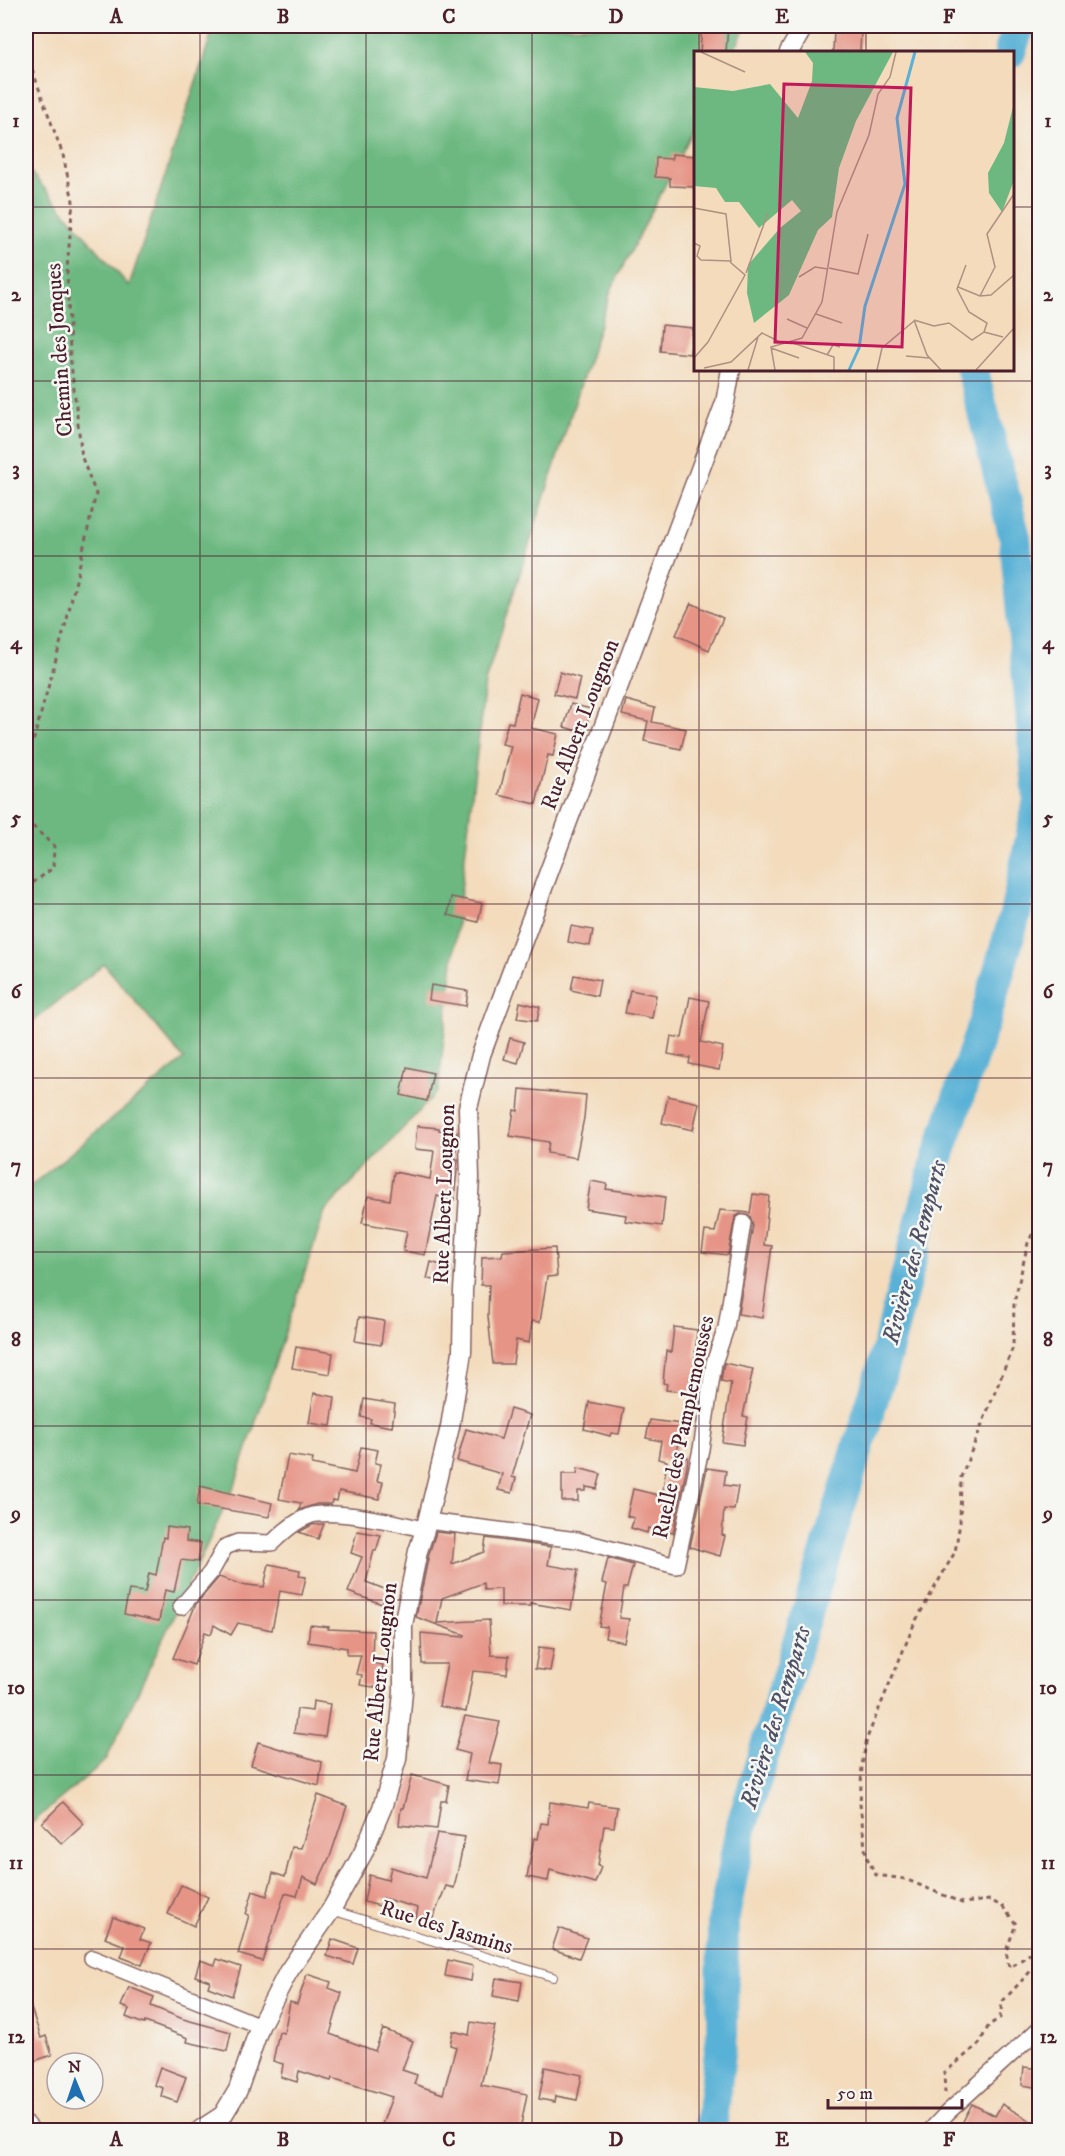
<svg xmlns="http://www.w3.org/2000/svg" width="1065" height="2156" font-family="'IM FELL DW Pica',serif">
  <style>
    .forest { fill: #6cb880; stroke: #5b6c56; stroke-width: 1.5 }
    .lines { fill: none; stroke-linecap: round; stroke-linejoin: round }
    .river { stroke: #59b1d6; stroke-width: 32 }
    .building { fill: #e69486 }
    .service-casing { stroke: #85615e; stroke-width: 10 }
    .minor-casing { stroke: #85615e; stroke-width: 18 }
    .tertiary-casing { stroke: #85615e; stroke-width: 21 }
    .path { stroke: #85615e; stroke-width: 3; stroke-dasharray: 4.5 4.5; stroke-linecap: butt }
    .service { stroke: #fff; stroke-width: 8 }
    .minor { stroke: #fff; stroke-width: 15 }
    .tertiary { stroke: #fff; stroke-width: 18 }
    .grid { fill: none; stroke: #4a1f2b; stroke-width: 1.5; stroke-opacity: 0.55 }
    .labels { text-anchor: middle; stroke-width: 5; stroke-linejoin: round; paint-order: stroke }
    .street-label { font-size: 22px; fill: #4a1f2b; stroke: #f6f6f2 }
    .water-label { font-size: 24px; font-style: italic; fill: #4f5267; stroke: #f6f6f2 }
    .inset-river { fill: none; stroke: #59b1d6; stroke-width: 3 }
    .inset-road { fill: none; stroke: #af9082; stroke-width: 1.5 }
    .view { fill: #c2185b; fill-opacity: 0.15; stroke: #c2185b; stroke-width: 3 }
    .inset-edge { fill: none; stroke: #4a1f2b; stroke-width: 3 }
    .neatline { fill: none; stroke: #4a1f2b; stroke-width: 2 }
    .grid-label { font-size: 20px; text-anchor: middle; font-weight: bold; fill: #4a1f2b }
  </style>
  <rect width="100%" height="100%" fill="#f6f6f2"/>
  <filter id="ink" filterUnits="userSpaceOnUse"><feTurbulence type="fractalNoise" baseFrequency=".0167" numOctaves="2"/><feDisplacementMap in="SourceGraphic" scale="12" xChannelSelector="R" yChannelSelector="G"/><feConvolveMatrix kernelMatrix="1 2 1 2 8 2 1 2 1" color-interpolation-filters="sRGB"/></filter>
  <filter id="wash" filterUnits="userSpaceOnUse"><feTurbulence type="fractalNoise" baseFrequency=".008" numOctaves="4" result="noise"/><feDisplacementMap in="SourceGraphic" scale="24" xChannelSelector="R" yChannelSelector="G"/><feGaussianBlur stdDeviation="1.35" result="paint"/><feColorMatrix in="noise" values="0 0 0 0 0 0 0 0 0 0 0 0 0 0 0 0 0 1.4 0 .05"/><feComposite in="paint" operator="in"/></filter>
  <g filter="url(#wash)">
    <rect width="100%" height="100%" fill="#f3dbbc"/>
    <polygon class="forest" points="214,26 746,26 733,52 696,52 696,125 611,290 485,682 438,1091 325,1211 235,1485 106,1760 26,1828 26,1190 184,1059 104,964 26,1027 26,167 129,286"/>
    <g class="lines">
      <g class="river">
        <polyline points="1010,52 1019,26"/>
        <polyline points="711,2130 722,2035 723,1922 741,1828 883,1366 937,1160 986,1016 1015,915 1039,800 1015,538 972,369"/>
      </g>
    </g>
    <g id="blocks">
      <g class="building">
        <polygon points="702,26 728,26 726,52 700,52"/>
        <polygon points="834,30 861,31 860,52 833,52"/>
        <polygon points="672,154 696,156 696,187 670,186 670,178 655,177 656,158 672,159"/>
        <polygon points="662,325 693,328 690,354 660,351"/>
        <polygon points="691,603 723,618 709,650 676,635"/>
        <polygon points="560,672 580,678 575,699 554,694"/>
        <polygon points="520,693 538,698 531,728 558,734 553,756 548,755 536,804 499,795 511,746 502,744 508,722 513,723"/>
        <polygon points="626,700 655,708 652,722 686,729 681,749 644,741 648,721 622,715"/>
        <polygon points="571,704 591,709 584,733 564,727"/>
        <polygon points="451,897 482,903 478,922 448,915"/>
        <polygon points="571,926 593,930 590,946 568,942"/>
        <polygon points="574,975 600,980 597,996 571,990"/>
        <polygon points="431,985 468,991 466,1006 429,1000"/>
        <polygon points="630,990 656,995 652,1018 625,1013"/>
        <polygon points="690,997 709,1001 701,1042 723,1047 719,1070 689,1064 690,1058 668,1054 671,1036 682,1038"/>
        <polygon points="520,1002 540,1007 537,1021 517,1018"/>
        <polygon points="510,1038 524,1042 518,1063 504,1059"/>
        <polygon points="407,1067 433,1073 427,1101 401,1095"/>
        <polygon points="520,1089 586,1095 584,1118 576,1158 547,1153 549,1142 510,1136 514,1110 518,1111"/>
        <polygon points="668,1096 699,1103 693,1130 662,1123"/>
        <polygon points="417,1126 439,1128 439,1130 457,1132 455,1159 458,1159 454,1200 437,1196 425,1255 403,1251 407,1231 362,1223 368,1196 390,1200 394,1172 430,1179 434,1151 415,1149"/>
        <polygon points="591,1181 607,1184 606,1189 665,1197 662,1226 625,1221 626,1215 586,1209"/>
        <polygon points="753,1194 769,1196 764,1245 772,1246 762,1318 738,1314 753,1225 750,1216 740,1214 735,1217 728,1255 702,1252 705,1231 715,1232 720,1210 750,1213"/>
        <polygon points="555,1248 557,1276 547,1277 540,1322 532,1321 529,1343 516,1340 513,1364 493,1364 488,1316 489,1285 481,1285 482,1257 502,1256 503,1251"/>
        <polygon points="431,1262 451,1268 447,1282 427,1279"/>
        <polygon points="359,1317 384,1321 381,1345 355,1341"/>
        <polygon points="674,1327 697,1330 695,1357 705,1359 702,1378 696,1377 694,1393 666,1390 667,1384 663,1383 666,1351 671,1352"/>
        <polygon points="296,1347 333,1353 330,1374 292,1368"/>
        <polygon points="724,1363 753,1369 743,1416 748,1417 743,1445 722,1442 731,1383 721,1381"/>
        <polygon points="314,1393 335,1397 331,1426 309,1423"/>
        <polygon points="364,1399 395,1404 392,1427 370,1423 371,1419 361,1417"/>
        <polygon points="589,1402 624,1409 619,1434 611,1433 610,1436 584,1429"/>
        <polygon points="510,1409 530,1415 512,1477 516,1478 512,1493 498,1490 502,1474 457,1461 466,1429 501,1439"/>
        <polygon points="650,1420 681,1424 676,1455 688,1457 687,1466 673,1533 648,1528 647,1533 631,1528 634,1518 627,1516 633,1489 662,1496 667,1461 658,1459 661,1441 646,1438"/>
        <polygon points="361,1447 378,1450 375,1463 381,1464 377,1481 383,1482 379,1499 339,1491 337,1501 332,1500 331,1504 317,1504 299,1510 301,1503 279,1499 288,1455 313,1459 312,1464 355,1473"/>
        <polygon points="578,1468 601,1474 597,1489 586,1487 586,1491 578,1491 578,1501 562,1501 562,1474 577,1474"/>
        <polygon points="707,1468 726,1471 724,1485 738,1487 734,1510 724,1509 722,1535 725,1536 720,1556 690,1547"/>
        <polygon points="200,1486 272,1503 269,1517 197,1505"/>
        <polygon points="324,1524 318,1539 299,1532 312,1525"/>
        <polygon points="167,1527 187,1530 186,1541 201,1543 198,1562 181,1560 174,1592 165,1590 159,1621 124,1614 129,1590 145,1592 149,1573 156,1575 163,1537 166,1538"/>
        <polygon points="357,1531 381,1535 376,1551 374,1550 366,1582 387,1590 382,1604 348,1592 362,1557 351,1553"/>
        <polygon points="436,1532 455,1534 452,1564 484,1552 486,1538 551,1547 548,1565 578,1570 571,1610 530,1603 530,1606 501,1606 501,1589 484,1590 483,1583 442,1598 437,1623 489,1620 491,1655 509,1656 507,1674 473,1671 466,1712 439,1706 447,1664 422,1664 421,1633 464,1637 465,1635 416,1617 429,1554"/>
        <polygon points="608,1558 633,1565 627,1588 624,1588 619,1618 629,1619 624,1642 605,1638 607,1627 599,1626 607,1584 602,1583"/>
        <polygon points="269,1564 300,1570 299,1576 306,1577 302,1595 280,1591 272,1630 238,1623 231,1635 214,1625 211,1634 205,1632 194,1665 173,1658 196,1604 219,1577 240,1584 264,1587"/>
        <polygon points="310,1625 329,1627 328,1629 373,1631 372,1663 383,1665 379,1688 360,1685 362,1675 356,1674 361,1655 347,1655 347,1648 308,1642"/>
        <polygon points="539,1647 554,1649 550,1671 535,1669"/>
        <polygon points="313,1701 330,1704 325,1737 294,1733 297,1709 312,1711"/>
        <polygon points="465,1716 500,1722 489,1763 502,1765 499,1785 465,1780 470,1754 455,1750"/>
        <polygon points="258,1742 322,1762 319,1786 251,1765"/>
        <polygon points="412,1775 449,1785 446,1801 441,1801 437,1829 399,1825 401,1808 403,1808"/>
        <polygon points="318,1795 347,1806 331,1854 317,1884 303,1877 297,1896 285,1893 262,1961 238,1954 249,1915 246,1914 253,1891 267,1896 273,1873 285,1877 292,1847 301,1848"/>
        <polygon points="63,1802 84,1824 62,1844 42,1823"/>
        <polygon points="550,1802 588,1808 589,1803 617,1807 614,1827 604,1826 598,1866 601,1867 595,1883 550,1870 548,1881 527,1877 534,1838 538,1839 541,1823 548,1824"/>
        <polygon points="437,1833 465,1837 454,1888 446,1886 431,1923 416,1918 418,1908 382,1898 380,1906 364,1902 369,1875 388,1880 391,1867 426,1878"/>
        <polygon points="181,1885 208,1897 194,1926 168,1914"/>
        <polygon points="113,1917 144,1929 140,1939 151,1943 142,1965 121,1957 125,1946 105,1938"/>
        <polygon points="559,1928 587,1938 579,1958 552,1949"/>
        <polygon points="332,1939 358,1948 353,1964 327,1956"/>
        <polygon points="217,1959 241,1967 232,1996 208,1987 210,1981 195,1976 200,1960 215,1965"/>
        <polygon points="448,1960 473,1966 471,1981 445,1976"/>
        <polygon points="307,1974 331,1982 329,1988 342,1993 330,2034 375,2051 383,2029 413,2041 402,2070 417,2075 414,2084 443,2094 456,2047 450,2045 453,2031 469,2035 471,2022 495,2026 481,2085 527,2094 520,2130 380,2130 392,2097 332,2078 331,2081 299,2071 297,2082 281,2077 283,2064 273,2061 279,2032 284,2033 290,2002 297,2004"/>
        <polygon points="496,1978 522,1982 519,2001 493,1996"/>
        <polygon points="129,1987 154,1997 151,2006 183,2019 231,2032 227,2051 187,2042 188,2038 145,2022 144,2024 126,2017 129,2009 121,2006"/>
        <polygon points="26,1999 28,1999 41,2038 46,2036 52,2055 34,2061 26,2036"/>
        <polygon points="160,2067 186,2077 177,2102 161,2096 163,2088 154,2085"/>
        <polygon points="545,2067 582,2075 577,2100 556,2096 555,2102 539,2099"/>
        <polygon points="1024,2067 1040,2069 1040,2088 1022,2085"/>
        <polygon points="972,2104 995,2116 1002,2104 1040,2127 1040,2130 968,2130 960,2127"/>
      </g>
    </g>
  </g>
  <g filter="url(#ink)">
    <use href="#blocks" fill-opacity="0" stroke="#85615e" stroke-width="1.5"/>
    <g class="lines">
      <defs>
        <polyline id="service" points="331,1910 553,1977"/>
        <g id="minor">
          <polyline points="427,1521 577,1540 676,1566 701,1449 714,1363 726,1328 743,1223"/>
          <path d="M181 1607 211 1572 225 1547 238 1542 272 1543C283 1532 295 1521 309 1516 330 1508 402 1523 425 1530"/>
          <polyline points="92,1958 260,2026"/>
          <polyline points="26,2123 32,2130"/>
          <polyline points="931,2130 947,2113 1040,2028"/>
        </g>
        <g id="tertiary">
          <polyline points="789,52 804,26"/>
          <polyline points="200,2130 223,2115 238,2090 260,2026 288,1972 331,1910 363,1853 382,1808 397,1759 403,1691 403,1625 418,1551 425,1530 450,1427 462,1352 463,1291 470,1178 468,1108 481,1055 520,949 725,403 731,369"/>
        </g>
      </defs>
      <use href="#service" class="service-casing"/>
      <use href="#minor" class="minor-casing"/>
      <use href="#tertiary" class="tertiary-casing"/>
      <g class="path">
        <polyline points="26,53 63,155 73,201 67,269 70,355 82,458 96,494 67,619 33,742 26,747"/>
        <polyline points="26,820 54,846 53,868 26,888"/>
        <path d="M1040 1218 1028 1243 1014 1303 1013 1347 961 1477 960 1523 955 1552 915 1622 867 1738 862 1765 860 1804 866 1856 876 1875 905 1879 962 1903 990 1900 1003 1907 1016 1924 1006 1951 1009 1967C1021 1962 1028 1953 1040 1949"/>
        <polyline points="945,2093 944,2073 979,2044 989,2025 1000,2018 1002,2002 1038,1963 1040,1952"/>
      </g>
      <use href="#service" class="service"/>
      <use href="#minor" class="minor"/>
      <use href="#tertiary" class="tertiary"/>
    </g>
  </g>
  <path class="grid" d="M200 26V2130M366 26V2130M532 26V2130M699 26V52M866 26V52M26 207H696M1012 207H1040M699 369V2130M866 369V2130M26 381H1040M26 556H1040M26 730H1040M26 904H1040M26 1078H1040M26 1252H1040M26 1426H1040M26 1600H1040M26 1775H1040M26 1949H1040"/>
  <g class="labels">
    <g class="street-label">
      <text transform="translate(58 350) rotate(-94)" y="8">Chemin des Jonques</text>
      <text transform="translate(579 724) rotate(-69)" y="8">Rue Albert Lougnon</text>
      <text transform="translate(443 1194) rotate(-88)" y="8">Rue Albert Lougnon</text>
      <text transform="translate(682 1427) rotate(-78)" y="8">Ruelle des Pamplemousses</text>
      <text transform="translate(379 1672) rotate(-84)" y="8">Rue Albert Lougnon</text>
      <text transform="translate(447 1926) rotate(17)" y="8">Rue des Jasmins</text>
    </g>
    <g class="water-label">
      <text transform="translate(914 1252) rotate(-75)" y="8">Rivière des Remparts</text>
      <text transform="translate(775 1717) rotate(-73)" y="8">Rivière des Remparts</text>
    </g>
  </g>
  <g transform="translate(694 51)">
    <rect width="320" height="320" fill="#f3dbbc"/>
    <path d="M111 1H199L162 70 145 117 138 166 124 179 95 244 60 272 53 242 54 214 86 177 107 160 98 149 65 177 45 151H31L22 137 0 135V36L39 40 76 33 104 67 118 30 119 12ZM319 56V132L308 161 295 142 294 122 310 92Z" fill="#6cb880"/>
    <path class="inset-river" d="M155 319 165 297 171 255 211 133 203 67 221 1"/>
    <path class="inset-road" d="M7 1 51 21M0 157 32 163 37 210 7 209 3 205 6 195 0 192M135 217 164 223 174 183M52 222 74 162M105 226 121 216 134 218M264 236 286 245 297 244 320 224M286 245 301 216 293 183 320 143M122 263 148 272M93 268 113 277M220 269 240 275 255 272 278 289 290 281 293 272 275 261 263 238 272 214M220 269 233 304 247 319M290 281 309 286M99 292 140 306V319M77 297 105 307M133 304 139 294 146 296M212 305 235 307M0 307 14 291 51 224 36 211M10 317 37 311 68 282 86 291M54 319 64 286M81 319 77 296 108 287 128 251 143 161 175 84 184 43 196 26 202 1M183 319 188 297 220 270M282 319 320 277"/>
    <path class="view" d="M90 33 217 37 208 296 81 291Z"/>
    <rect width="320" height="320" class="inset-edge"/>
  </g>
  <rect width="1065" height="2156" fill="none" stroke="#f6f6f2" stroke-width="66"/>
  <g transform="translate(75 2081) rotate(358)"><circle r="28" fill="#f6f6f2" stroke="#b1a0a2" stroke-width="1.5"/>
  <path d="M0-4.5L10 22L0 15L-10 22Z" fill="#1f6fb2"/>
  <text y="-9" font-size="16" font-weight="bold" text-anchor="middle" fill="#4a1f2b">N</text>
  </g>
  <path d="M828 2099v9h134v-9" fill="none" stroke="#4a1f2b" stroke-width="3"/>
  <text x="837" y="2099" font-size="18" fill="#4a1f2b" stroke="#f6f6f2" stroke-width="4.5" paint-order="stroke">50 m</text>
  <rect x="33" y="33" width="999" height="2090" class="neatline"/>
  <g class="grid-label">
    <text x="116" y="23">A</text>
    <text x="283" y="23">B</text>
    <text x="449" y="23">C</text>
    <text x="616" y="23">D</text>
    <text x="782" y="23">E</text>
    <text x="949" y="23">F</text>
    <text x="16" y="127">1</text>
    <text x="1048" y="127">1</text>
    <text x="16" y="301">2</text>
    <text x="1048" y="301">2</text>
    <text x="16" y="475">3</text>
    <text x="1048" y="475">3</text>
    <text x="16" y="649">4</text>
    <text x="1048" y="649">4</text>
    <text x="16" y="824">5</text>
    <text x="1048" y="824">5</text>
    <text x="16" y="998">6</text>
    <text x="1048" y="998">6</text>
    <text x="16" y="1172">7</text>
    <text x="1048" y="1172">7</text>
    <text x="16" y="1346">8</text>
    <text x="1048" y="1346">8</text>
    <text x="16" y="1520">9</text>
    <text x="1048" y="1520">9</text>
    <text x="16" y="1694">10</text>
    <text x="1048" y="1694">10</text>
    <text x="16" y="1869">11</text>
    <text x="1048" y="1869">11</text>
    <text x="16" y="2043">12</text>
    <text x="1048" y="2043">12</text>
    <text x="116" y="2146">A</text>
    <text x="283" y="2146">B</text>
    <text x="449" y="2146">C</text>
    <text x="616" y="2146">D</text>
    <text x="782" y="2146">E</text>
    <text x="949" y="2146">F</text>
  </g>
</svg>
